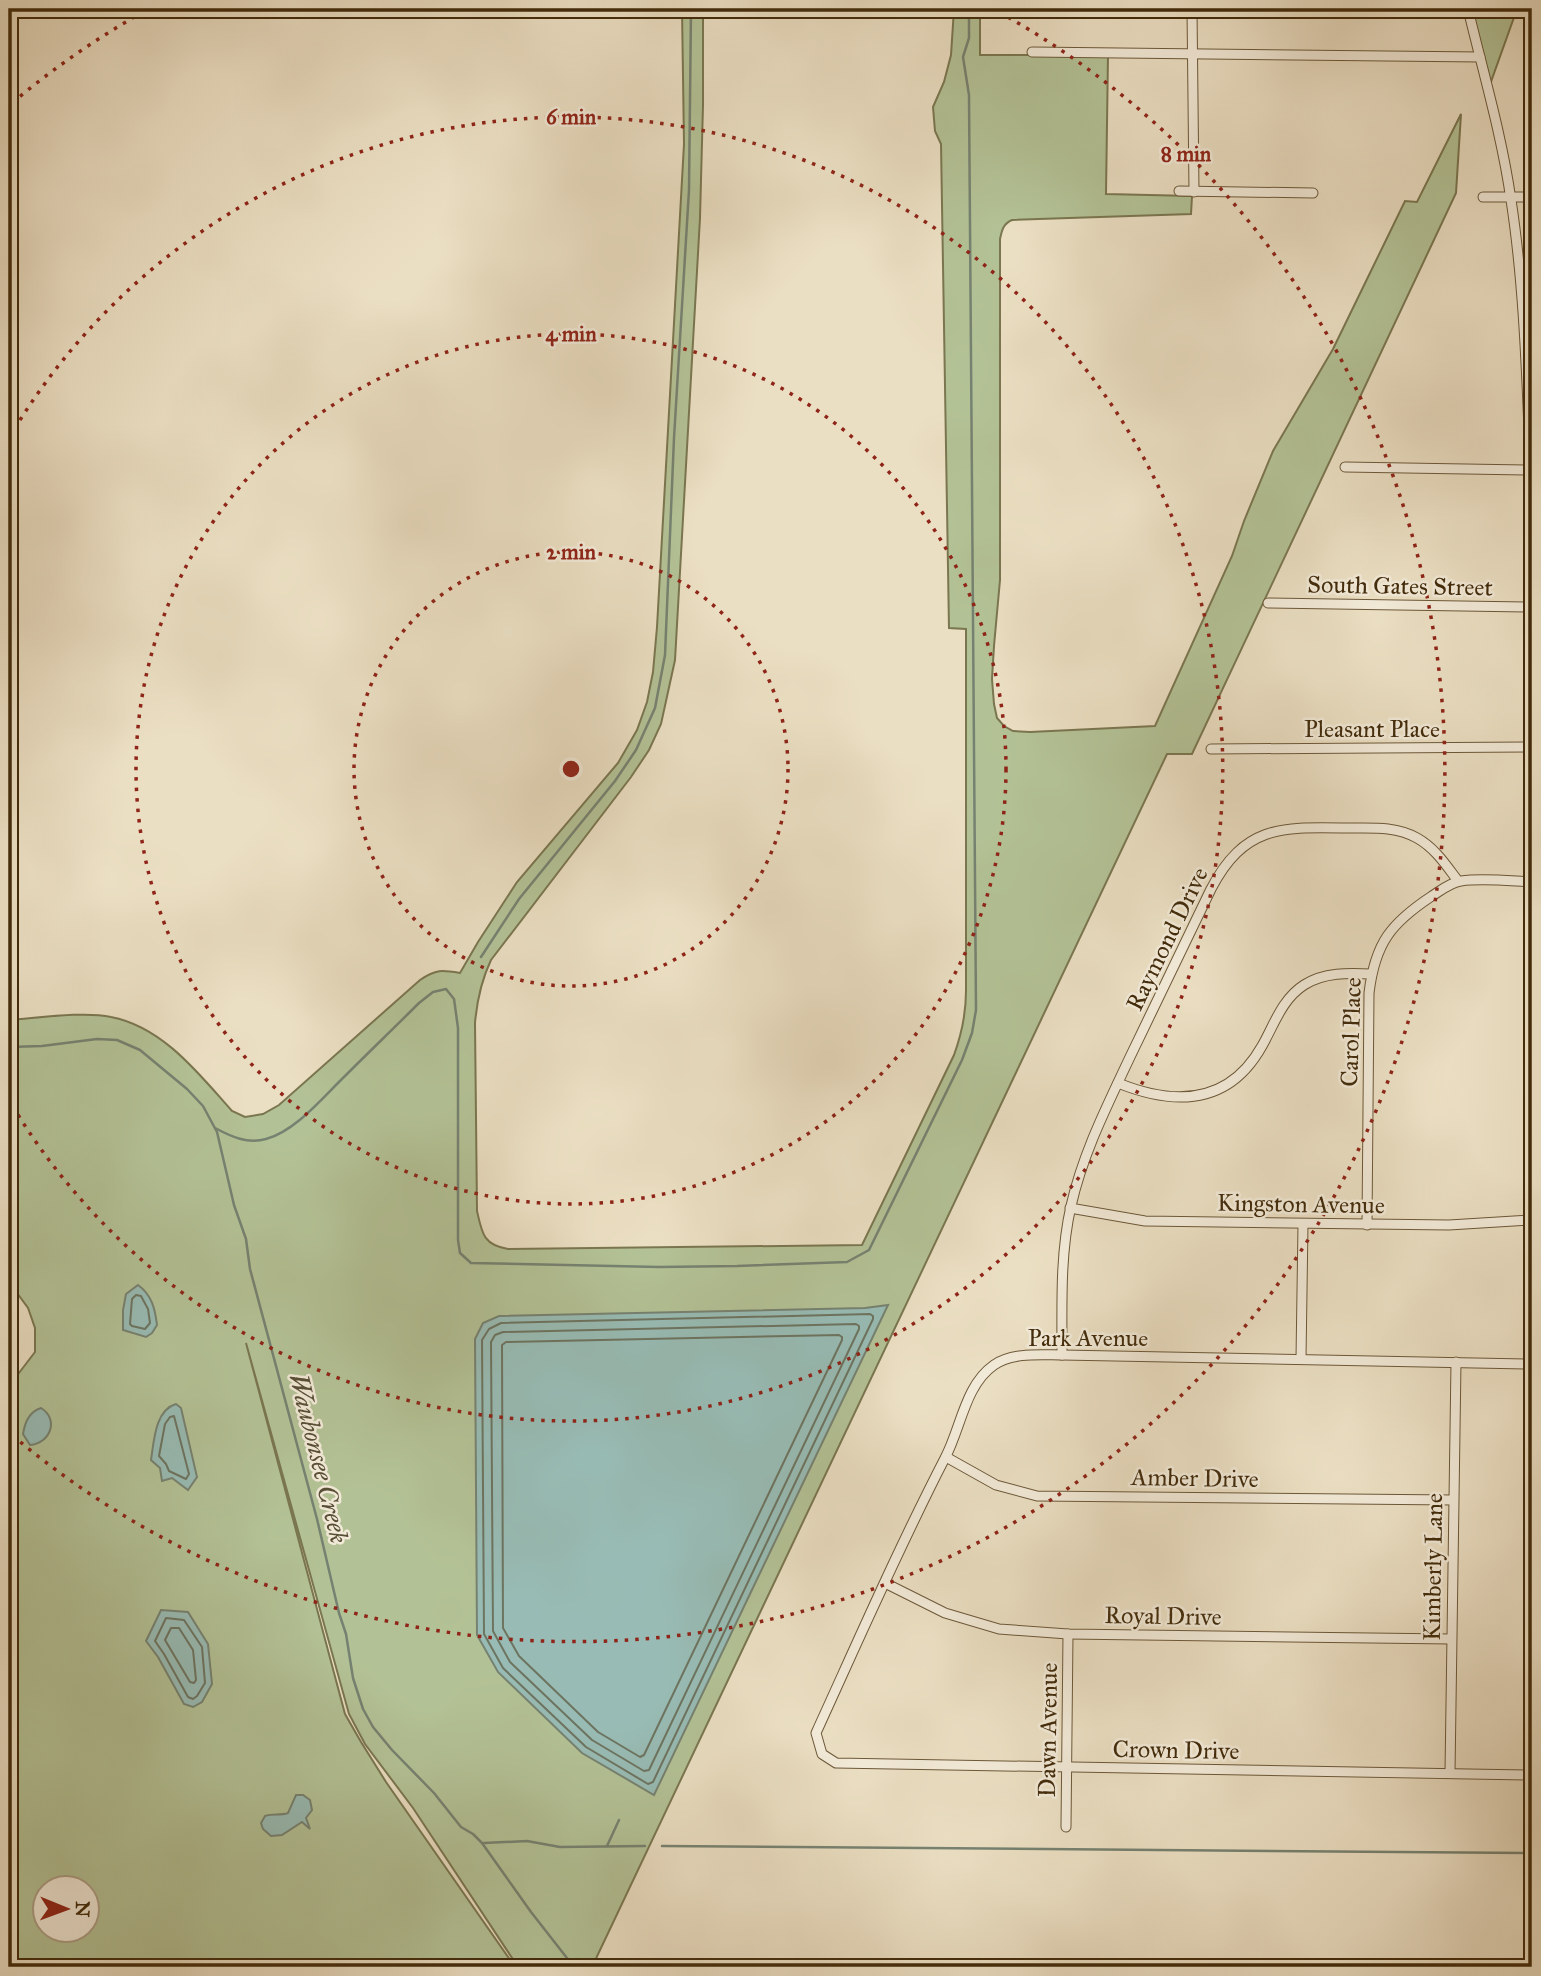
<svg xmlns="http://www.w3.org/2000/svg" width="1541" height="1976" font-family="'IM FELL Great Primer',serif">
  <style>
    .green { fill: #b3c296; stroke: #7a7650; stroke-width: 2; fill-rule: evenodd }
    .water { fill: #98bcb5; stroke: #768271; stroke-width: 2 }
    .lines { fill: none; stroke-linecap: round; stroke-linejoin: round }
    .shore { stroke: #6d7460; stroke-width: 2 }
    .stream { stroke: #768271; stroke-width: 2.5 }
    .minor-casing { stroke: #6c5839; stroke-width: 11 }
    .minor { stroke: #f2ead8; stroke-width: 9 }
    .ring { fill: none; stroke: #8f2418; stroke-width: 3.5; stroke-dasharray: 3.5 7 }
    .labels { text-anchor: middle; stroke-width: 5; stroke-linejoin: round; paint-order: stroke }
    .street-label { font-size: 24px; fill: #422b0b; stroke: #f2ead8 }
    .water-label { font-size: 26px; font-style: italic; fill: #584f36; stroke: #f2ead8 }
    .centre { fill: #8f2418; stroke: #f2ead8; stroke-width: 3.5 }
    .ring-label { font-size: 21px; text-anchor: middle; font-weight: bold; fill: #8f2418; stroke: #f2ead8; stroke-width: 5; stroke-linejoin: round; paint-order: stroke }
  </style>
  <rect width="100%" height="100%" fill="#ebdfc3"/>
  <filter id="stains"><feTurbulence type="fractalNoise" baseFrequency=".00286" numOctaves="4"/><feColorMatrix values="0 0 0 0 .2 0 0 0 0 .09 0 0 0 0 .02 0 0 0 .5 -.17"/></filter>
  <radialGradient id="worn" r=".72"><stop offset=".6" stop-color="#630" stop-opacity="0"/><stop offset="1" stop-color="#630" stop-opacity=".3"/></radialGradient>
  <g class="green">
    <path d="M682 9H703V105L700 218 675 660 661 724 649 750 631 777 491 960C481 981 477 1000 475 1023L477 1211C482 1233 483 1245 508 1249L862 1245 954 1055C962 1033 966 1014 966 991V629L949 628 941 144 935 131 933 107 944 82 951 55 954 9H980V55H1108L1106 194 1192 196 1191 214 1012 220C1003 224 1002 230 1000 239V580L994 646 992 679 994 704 997 718 1004 726 1013 731 1030 732 1155 726 1232 556 1244 521 1273 451 1333 349 1405 201 1417 202 1461 114 1456 193 1192 754H1167L592 1967H518L413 1808 365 1744 349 1714 246 1343 345 1714 361 1742 386 1782 515 1967H9V1386L35 1352V1328L28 1308 9 1282V1020C38 1018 84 1011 111 1017 163 1027 199 1074 232 1111L245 1117 263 1114 279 1105 420 980C436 969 442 970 460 973L478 942 517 882 618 763 637 730 647 702 653 672 657 627 684 144ZM46 1888H88V1930H46Z"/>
    <polygon points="1468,9 1517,9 1488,90"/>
  </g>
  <g class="water">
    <path d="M138 1285C152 1295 155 1309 157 1325L152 1333 146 1337 123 1330V1310L126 1294Z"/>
    <polygon points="888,1305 654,1795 582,1753 498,1672 477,1635 475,1339 483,1323 499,1316 865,1308"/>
    <path d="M176 1404 181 1408 197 1477 188 1490 172 1478 162 1481 160 1468 151 1460C154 1441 155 1410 176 1404Z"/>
    <path d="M41 1408C59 1419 51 1443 30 1445L23 1434C25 1422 29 1412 41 1408Z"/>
    <polygon points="161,1610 188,1612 208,1644 212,1684 202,1702 193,1707 184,1704 158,1657 146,1641"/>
    <path d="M296 1795H303L310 1800 312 1810 306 1818 310 1829 302 1822 282 1835 271 1836 263 1829 261 1823 265 1816C273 1813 280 1816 288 1813Z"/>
  </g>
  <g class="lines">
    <g class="shore">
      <polygon points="136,1295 141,1296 148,1309 150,1323 145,1329 132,1326 130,1324 132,1299"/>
      <polygon points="870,1314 873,1316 873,1319 653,1782 648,1784 586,1747 503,1668 484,1634 482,1340 489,1329 501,1323"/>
      <polygon points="856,1324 859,1326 859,1329 649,1770 644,1771 592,1740 510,1662 493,1631 491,1342 495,1335 503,1332"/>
      <polygon points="839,1335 842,1337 842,1340 644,1755 640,1757 598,1732 519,1656 503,1628 502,1345 506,1342"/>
      <polygon points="174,1416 189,1474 186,1479 169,1471 166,1464 159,1456 165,1424 170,1417"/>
      <polygon points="166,1618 184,1620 202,1647 205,1683 197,1696 193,1699 188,1697 164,1654 155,1641"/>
      <polygon points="171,1628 179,1628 193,1650 196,1680 194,1683 190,1682 165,1640"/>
    </g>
    <g class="stream">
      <polyline points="481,957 519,899 615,781 636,750 655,708 665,655 674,438 689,190 691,9"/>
      <polyline points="9,1047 42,1046 97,1039 117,1040 140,1050 187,1089 203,1106 217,1132 234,1205 246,1239 250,1269 317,1519 339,1613 346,1634 353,1678 363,1709 373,1727 392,1750 434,1793 461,1827 473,1834 482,1843 531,1912 574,1967"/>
      <path d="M215 1128C232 1137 247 1144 266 1139 296 1131 324 1096 346 1075 370 1051 395 1027 419 1003L433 992 446 989 454 999 458 1028V1240L460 1253 471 1263 659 1267 737 1266 847 1262 869 1250 962 1060 972 1033 976 1010 969 95 963 57 969 38V9"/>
      <polyline points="484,1843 527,1841 560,1847 645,1846"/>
      <polyline points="607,1846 619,1820"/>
      <polyline points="662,1846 1532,1853"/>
    </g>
    <defs>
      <g id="minor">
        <polyline points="1192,9 1194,192"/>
        <path d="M1468 9C1483 72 1502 136 1511 200 1526 298 1527 398 1532 497"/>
        <polyline points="1032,52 1480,57"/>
        <polyline points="1179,191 1313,193"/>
        <polyline points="1483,197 1532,197"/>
        <polyline points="1345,467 1532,470"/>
        <polyline points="1268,603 1532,607"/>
        <polyline points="1211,749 1532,747"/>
        <path d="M1118 1083C1175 1106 1229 1105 1262 1046 1274 1025 1282 999 1304 985 1324 972 1349 973 1371 974"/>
        <polyline points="1070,1208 1145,1221 1449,1225 1532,1220"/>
        <path d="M1367 1225 1369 993C1375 943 1391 923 1432 896 1440 891 1451 882 1461 881 1483 878 1510 881 1532 882"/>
        <path d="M1062 1355C1062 1305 1060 1254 1071 1206 1083 1153 1107 1106 1130 1057 1157 1001 1184 945 1211 889 1245 824 1283 827 1348 828 1372 828 1396 826 1417 838 1435 848 1446 865 1458 881"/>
        <polyline points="1301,1359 1303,1224"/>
        <path d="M1532 1364 1062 1355C1041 1355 1013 1352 994 1365 965 1385 961 1428 945 1458 899 1547 858 1641 816 1733L822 1754 836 1763 1532 1775"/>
        <polyline points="946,1457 996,1485 1037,1496 1453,1500"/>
        <polyline points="885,1583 945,1613 999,1629 1068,1634 1451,1639"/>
        <polyline points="1450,1773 1456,1362"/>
        <polyline points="1066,1827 1068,1634"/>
      </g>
    </defs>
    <use href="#minor" class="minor-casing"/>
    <use href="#minor" class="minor"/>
  </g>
  <g class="ring">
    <circle cx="571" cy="769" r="217"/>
    <circle cx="571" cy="769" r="435"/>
    <path d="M9 438A652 652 0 1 1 9 1100"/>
    <path d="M12 103A870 870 0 0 1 143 12M999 12A870 870 0 1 1 12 1435"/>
  </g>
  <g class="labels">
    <g class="street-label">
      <text transform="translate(1400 586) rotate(1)" y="8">South Gates Street</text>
      <text x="1372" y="737">Pleasant Place</text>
      <text transform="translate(1167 939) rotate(-64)" y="8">Raymond Drive</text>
      <text transform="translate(1351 1032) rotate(-88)" y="8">Carol Place</text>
      <text transform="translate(1301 1204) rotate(1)" y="8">Kingston Avenue</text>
      <text x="1088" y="1346">Park Avenue</text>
      <text transform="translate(1195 1478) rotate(1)" y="8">Amber Drive</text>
      <text transform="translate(1433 1567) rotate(-89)" y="8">Kimberly Lane</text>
      <text transform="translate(1163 1616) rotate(1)" y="8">Royal Drive</text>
      <text transform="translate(1048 1730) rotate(-89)" y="8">Dawn Avenue</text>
      <text transform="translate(1176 1750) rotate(1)" y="8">Crown Drive</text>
    </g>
    <g class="water-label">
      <text transform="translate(319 1458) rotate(76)" y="9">Waubonsee Creek</text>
    </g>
  </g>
  <circle cx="571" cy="769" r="10" class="centre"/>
  <g class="ring-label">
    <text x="571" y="124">6 min</text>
    <text x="1186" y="161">8 min</text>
    <text x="571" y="341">4 min</text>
    <text x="571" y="559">2 min</text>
  </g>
  <rect width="1541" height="1976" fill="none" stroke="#ebdfc3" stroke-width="35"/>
  <rect x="10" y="10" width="1520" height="1955" fill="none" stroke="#422b0b" stroke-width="3.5"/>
  <rect x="18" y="18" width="1506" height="1941" fill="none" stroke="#422b0b" stroke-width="2"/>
  <g transform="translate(66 1909) rotate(91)"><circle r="33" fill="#f2ead8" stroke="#ac9e86" stroke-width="2"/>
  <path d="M0-5L12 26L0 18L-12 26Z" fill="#8f2418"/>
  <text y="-10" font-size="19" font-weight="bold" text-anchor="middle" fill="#422b0b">N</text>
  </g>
  <rect width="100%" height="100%" filter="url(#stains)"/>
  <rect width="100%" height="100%" fill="url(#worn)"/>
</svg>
